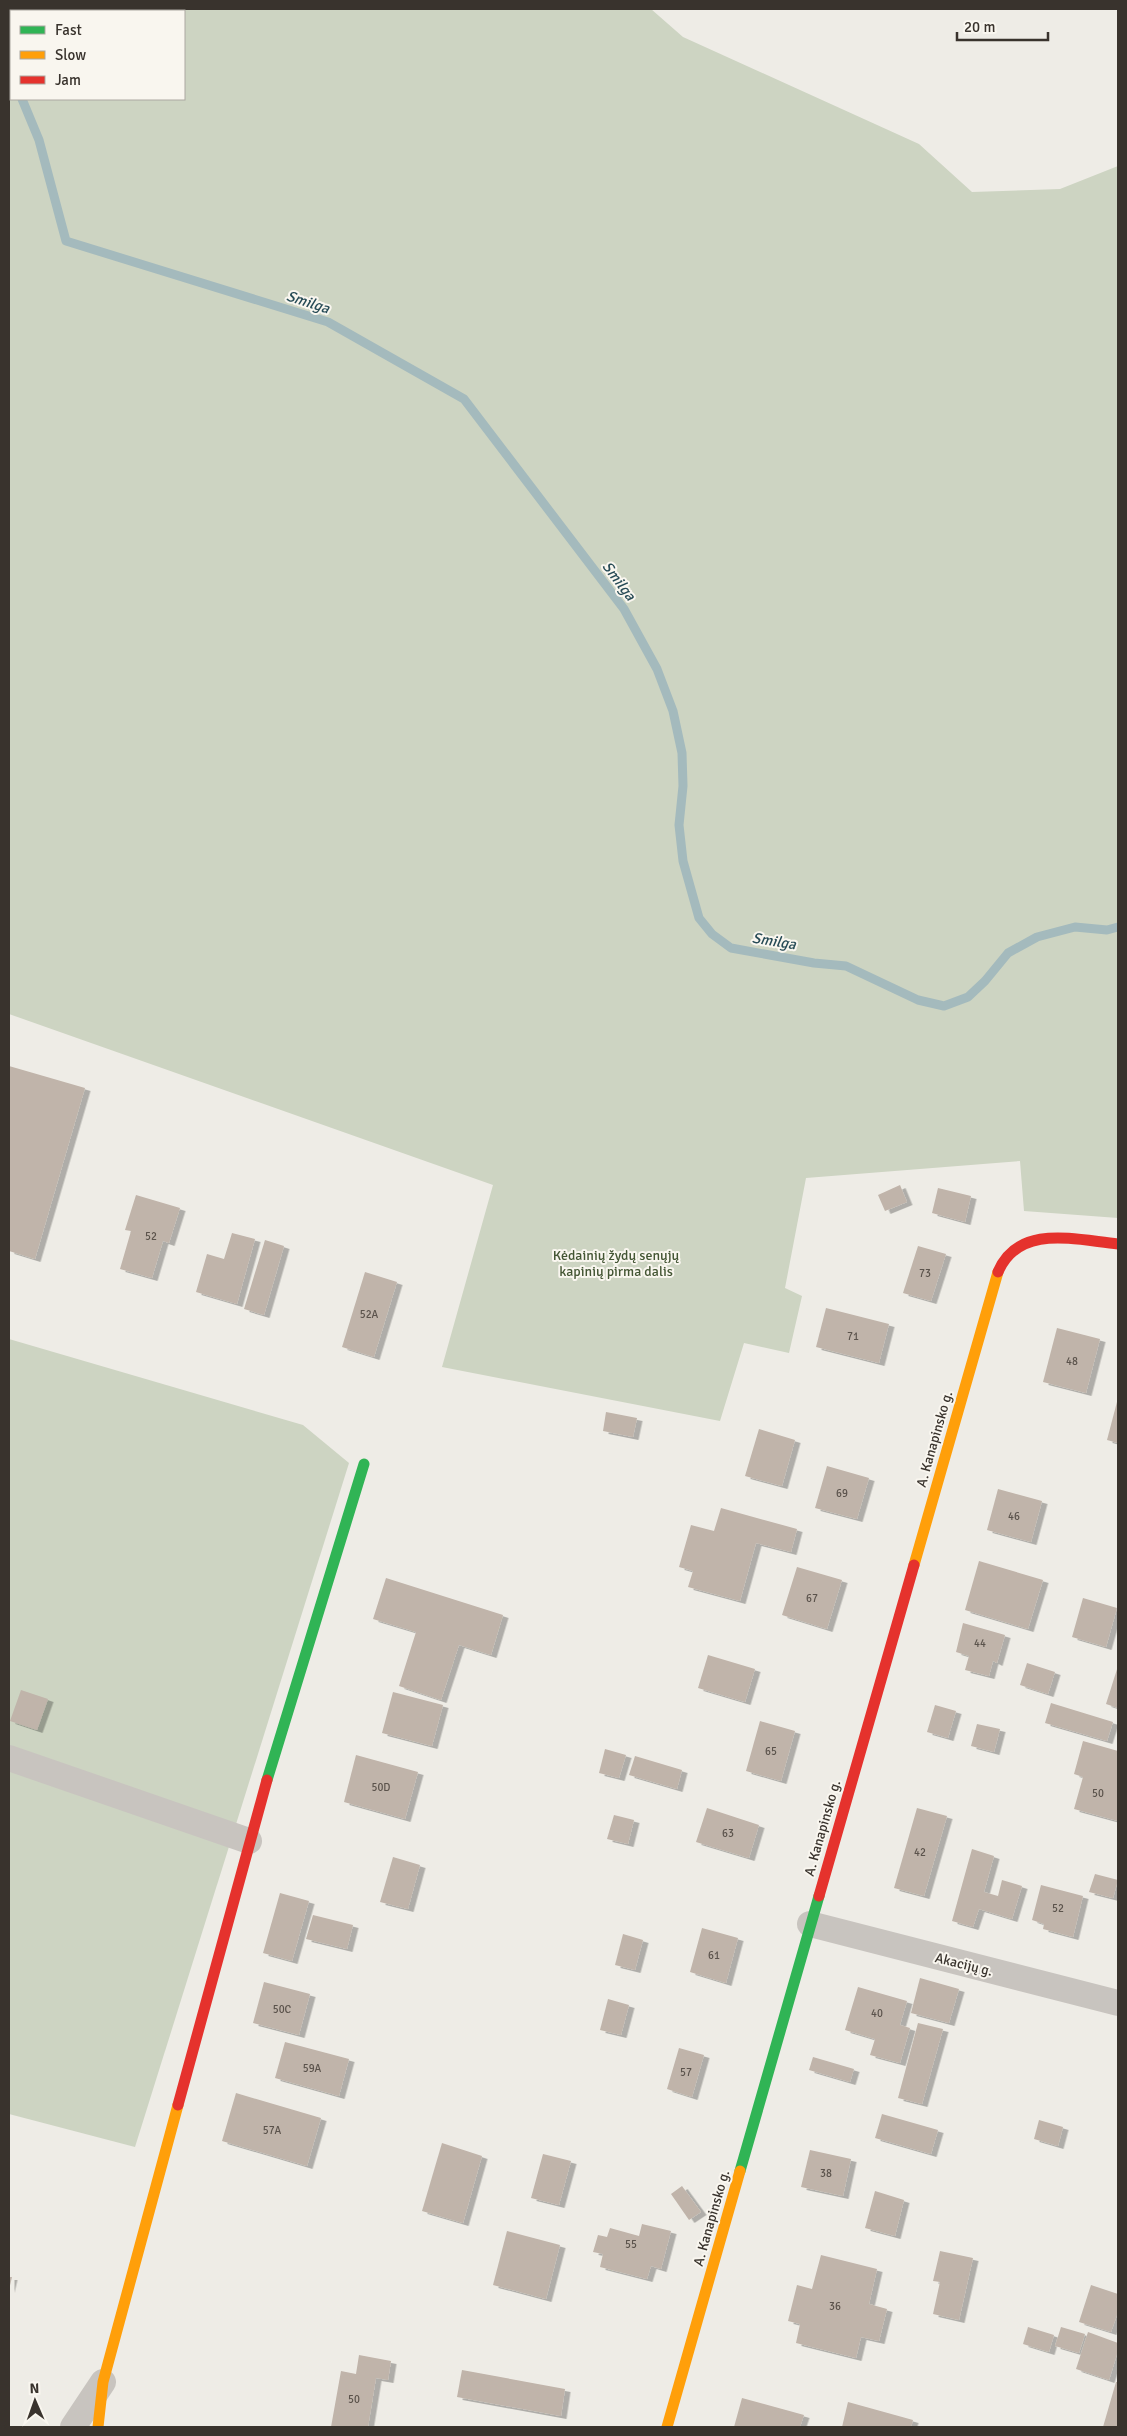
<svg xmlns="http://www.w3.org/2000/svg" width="1127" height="2436" font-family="Signika,sans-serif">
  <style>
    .green { fill: #cdd4c2; fill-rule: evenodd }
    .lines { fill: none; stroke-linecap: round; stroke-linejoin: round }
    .stream { stroke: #a4babd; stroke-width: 9 }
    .building { fill: #c0b4aa; filter: url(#shadow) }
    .street { stroke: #c8c4bf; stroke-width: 26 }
    .fast { stroke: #30b455; stroke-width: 11 }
    .slow { stroke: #ff9f0a; stroke-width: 11 }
    .jam { stroke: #e5322d; stroke-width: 11 }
    .labels { text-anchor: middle; stroke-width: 4; stroke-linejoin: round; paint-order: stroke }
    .number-label { font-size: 11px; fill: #5b534c }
    .park-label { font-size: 14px; fill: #435533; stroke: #f9f6ef }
    .street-label { font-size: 14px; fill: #39332d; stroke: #f9f6ef }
    .water-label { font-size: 15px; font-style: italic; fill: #274b56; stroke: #f9f6ef }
  </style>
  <defs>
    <filter id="shadow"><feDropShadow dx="5.5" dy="3" stdDeviation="0" flood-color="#0004"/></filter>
  </defs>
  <rect width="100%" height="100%" fill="#eeece6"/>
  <g class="green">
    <path d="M9 9H651L683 37 919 144 972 192 1060 189 1118 166V1218L1024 1211 1020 1161 806 1178 785 1288 802 1296 789 1353 744 1343 720 1421 442 1367 493 1185 9 1014ZM184 11V99H11V11Z"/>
    <polygon points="9,1339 303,1425 349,1463 135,2147 9,2114"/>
  </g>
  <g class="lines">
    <g class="stream">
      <polyline points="9,68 11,74"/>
      <polyline points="22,99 39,140 66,241 328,322 464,399 624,609 657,669 673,711 682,753 683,786 679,825 683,861 699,918 712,934 731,948 814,963 846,966 918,1000 944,1006 968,997 985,981 1008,953 1037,937 1075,927 1107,930 1118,927"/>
    </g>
  </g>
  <g class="building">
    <polygon points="9,1066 85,1088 35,1259 9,1251"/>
    <polygon points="900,1185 907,1202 885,1211 878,1195"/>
    <polygon points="938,1188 971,1196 965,1222 932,1213"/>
    <polygon points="136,1195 180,1208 169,1243 163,1241 152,1278 120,1269 131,1231 125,1230"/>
    <polygon points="232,1233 255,1239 237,1304 196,1292 207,1254 224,1259"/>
    <polygon points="265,1240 284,1246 264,1315 244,1309"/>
    <polygon points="918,1246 946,1254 931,1301 903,1293"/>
    <polygon points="365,1272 397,1282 374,1357 342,1347"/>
    <polygon points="826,1308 889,1324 879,1363 816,1347"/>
    <polygon points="1057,1328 1100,1339 1086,1393 1043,1382"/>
    <polygon points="1118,1398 1118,1443 1107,1440"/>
    <polygon points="606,1412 637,1418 633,1437 603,1431"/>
    <polygon points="759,1429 795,1440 782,1486 745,1476"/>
    <polygon points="827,1466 869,1478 857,1519 815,1508"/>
    <polygon points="998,1489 1042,1501 1031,1542 987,1530"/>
    <polygon points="721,1508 797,1529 791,1552 756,1543 740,1601 688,1587 693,1571 679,1567 691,1525 714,1531"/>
    <polygon points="979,1561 1043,1580 1028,1629 965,1610"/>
    <polygon points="797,1567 842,1580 827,1629 782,1615"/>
    <polygon points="386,1578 503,1615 491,1655 459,1645 441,1700 399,1686 416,1632 373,1619"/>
    <polygon points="1083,1598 1117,1608 1106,1647 1072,1637"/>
    <polygon points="963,1623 1005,1635 997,1663 993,1661 989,1676 965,1670 969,1656 956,1652"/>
    <polygon points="708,1655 755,1669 745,1702 698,1688"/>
    <polygon points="1027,1663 1055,1672 1048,1694 1020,1685"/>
    <polygon points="1118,1666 1118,1708 1106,1704"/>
    <polygon points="21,1690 48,1699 37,1730 10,1721"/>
    <polygon points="393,1692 443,1705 432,1746 382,1733"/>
    <polygon points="1051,1703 1113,1722 1107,1741 1045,1723"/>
    <polygon points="935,1705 956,1711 948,1738 927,1732"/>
    <polygon points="760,1721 795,1731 781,1781 746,1771"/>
    <polygon points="977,1724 1000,1729 994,1752 971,1746"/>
    <polygon points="1083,1741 1118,1751 1118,1821 1074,1809 1083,1777 1074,1774"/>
    <polygon points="605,1749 626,1755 619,1778 599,1773"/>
    <polygon points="356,1755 418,1772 405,1819 344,1802"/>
    <polygon points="635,1756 682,1770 677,1789 629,1775"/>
    <polygon points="707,1808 759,1825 749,1858 696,1842"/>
    <polygon points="917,1808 947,1816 924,1896 894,1888"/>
    <polygon points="614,1815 634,1820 628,1844 607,1839"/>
    <polygon points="972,1849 994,1856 984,1892 998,1896 1002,1880 1022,1886 1012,1919 979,1909 973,1927 952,1921"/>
    <polygon points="393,1857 420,1865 408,1909 380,1902"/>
    <polygon points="1095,1874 1118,1880 1113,1898 1089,1892"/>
    <polygon points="1041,1885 1083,1896 1073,1937 1043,1929 1044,1924 1032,1920"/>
    <polygon points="280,1893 309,1901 292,1961 263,1953"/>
    <polygon points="313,1915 353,1925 347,1949 306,1939"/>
    <polygon points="702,1928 738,1938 726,1983 690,1972"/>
    <polygon points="623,1934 643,1940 635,1970 615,1965"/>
    <polygon points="920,1978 959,1989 949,2023 911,2013"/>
    <polygon points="264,1982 310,1994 299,2035 253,2023"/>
    <polygon points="858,1987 907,2001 900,2025 910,2028 900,2063 870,2055 875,2039 845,2030"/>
    <polygon points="608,1999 629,2005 621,2035 600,2030"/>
    <polygon points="918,2023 943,2029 922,2104 898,2098"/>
    <polygon points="285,2042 349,2059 339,2096 275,2078"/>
    <polygon points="679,2048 704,2055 692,2097 667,2089"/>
    <polygon points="813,2057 854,2069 850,2082 809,2070"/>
    <polygon points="236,2093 321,2118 307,2166 222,2141"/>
    <polygon points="882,2114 938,2130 931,2154 875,2138"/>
    <polygon points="1039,2120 1063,2127 1058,2146 1034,2139"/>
    <polygon points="442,2143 482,2156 463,2223 422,2211"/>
    <polygon points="810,2150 851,2159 843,2196 801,2187"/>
    <polygon points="543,2154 571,2161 559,2205 531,2198"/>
    <polygon points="682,2186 701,2212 689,2220 671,2194"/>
    <polygon points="875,2191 904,2200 895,2236 865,2228"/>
    <polygon points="642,2224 671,2231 661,2269 651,2266 647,2279 600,2267 603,2254 593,2252 598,2235 607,2237 610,2228 639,2236"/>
    <polygon points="507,2231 560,2245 546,2299 493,2285"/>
    <polygon points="940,2251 973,2258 959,2320 933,2314 940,2282 933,2281"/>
    <polygon points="821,2255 877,2269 869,2304 887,2309 879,2341 861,2337 856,2358 796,2343 800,2324 788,2321 797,2285 812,2289"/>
    <polygon points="9,2277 12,2277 9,2290"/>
    <polygon points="1091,2285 1118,2294 1118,2312 1111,2332 1079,2322"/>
    <polygon points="1028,2327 1054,2335 1049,2352 1023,2344"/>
    <polygon points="1061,2327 1085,2334 1079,2353 1055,2346"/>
    <polygon points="1088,2332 1118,2343 1118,2351 1109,2380 1076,2369"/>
    <polygon points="359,2355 391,2361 388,2380 376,2378 368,2427 331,2427 341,2371 356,2374"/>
    <polygon points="462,2370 565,2389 561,2416 457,2397"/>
    <polygon points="1116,2382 1118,2382 1118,2427 1103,2427"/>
    <polygon points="742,2398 804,2415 800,2427 734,2427"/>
    <polygon points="848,2402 913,2420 911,2427 842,2427"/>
  </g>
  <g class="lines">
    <g class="street">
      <polyline points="9,1758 249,1841"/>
      <polyline points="810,1924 1118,2003"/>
      <polyline points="73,2427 103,2382"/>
    </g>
    <g class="fast">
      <polyline points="267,1780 364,1464"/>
      <polyline points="740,2171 819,1896"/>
    </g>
    <g class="slow">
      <polyline points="914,1565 998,1272"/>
      <polyline points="98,2427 103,2382 178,2105"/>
      <polyline points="667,2427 740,2171"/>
    </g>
    <g class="jam">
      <path d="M998 1272C1019 1223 1076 1240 1118 1244"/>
      <polyline points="819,1896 914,1565"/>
      <polyline points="178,2105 267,1780"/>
    </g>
  </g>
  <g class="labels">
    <g class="number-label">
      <text x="151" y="1240">52</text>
      <text x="925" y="1277">73</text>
      <text x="369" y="1318">52A</text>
      <text x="853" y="1340">71</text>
      <text x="1072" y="1365">48</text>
      <text x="842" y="1497">69</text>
      <text x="1014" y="1520">46</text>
      <text x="812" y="1602">67</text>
      <text x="980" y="1647">44</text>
      <text x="771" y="1755">65</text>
      <text x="381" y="1791">50D</text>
      <text x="1098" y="1797">50</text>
      <text x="728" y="1837">63</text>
      <text x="920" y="1856">42</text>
      <text x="1058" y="1912">52</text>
      <text x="714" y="1959">61</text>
      <text x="282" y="2013">50C</text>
      <text x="877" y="2017">40</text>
      <text x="312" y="2072">59A</text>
      <text x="686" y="2076">57</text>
      <text x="272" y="2134">57A</text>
      <text x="826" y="2177">38</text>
      <text x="631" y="2248">55</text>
      <text x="835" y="2310">36</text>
      <text x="354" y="2403">50</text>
    </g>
    <g class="park-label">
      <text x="616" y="1260">Kėdainių žydų senųjų<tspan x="616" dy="16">kapinių pirma dalis</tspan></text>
    </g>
    <g class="street-label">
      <text transform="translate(934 1439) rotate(-74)" y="5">A. Kanapinsko g.</text>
      <text transform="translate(822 1828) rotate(-74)" y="5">A. Kanapinsko g.</text>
      <text transform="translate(964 1964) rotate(14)" y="5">Akacijų g.</text>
      <text transform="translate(711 2218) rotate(-74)" y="5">A. Kanapinsko g.</text>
    </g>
    <g class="water-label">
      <text transform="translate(308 302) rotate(18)" y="5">Smilga</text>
      <text transform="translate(619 581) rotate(53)" y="5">Smilga</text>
      <text transform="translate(774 941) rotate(9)" y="5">Smilga</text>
    </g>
  </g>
  <rect width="1127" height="2436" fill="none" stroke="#39332d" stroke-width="20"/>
  <rect x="10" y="10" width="175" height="90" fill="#f9f6ef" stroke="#aca8a1"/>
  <rect x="20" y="26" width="25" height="8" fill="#30b455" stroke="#aca8a1"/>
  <text x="55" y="35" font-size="15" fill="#39332d">Fast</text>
  <rect x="20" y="51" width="25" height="8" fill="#ff9f0a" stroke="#aca8a1"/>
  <text x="55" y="60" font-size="15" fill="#39332d">Slow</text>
  <rect x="20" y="76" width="25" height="8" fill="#e5322d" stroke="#aca8a1"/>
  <text x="55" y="85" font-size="15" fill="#39332d">Jam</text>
  <g transform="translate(35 2401) rotate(358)" stroke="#f9f6ef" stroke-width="4" paint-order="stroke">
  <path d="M0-4L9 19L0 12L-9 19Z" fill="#39332d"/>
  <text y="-8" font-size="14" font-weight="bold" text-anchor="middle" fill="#39332d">N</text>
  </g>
  <path d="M957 32v8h91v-8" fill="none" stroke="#39332d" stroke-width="2.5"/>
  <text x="964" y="32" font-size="15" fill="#39332d" stroke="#f9f6ef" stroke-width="4" paint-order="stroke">20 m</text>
</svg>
